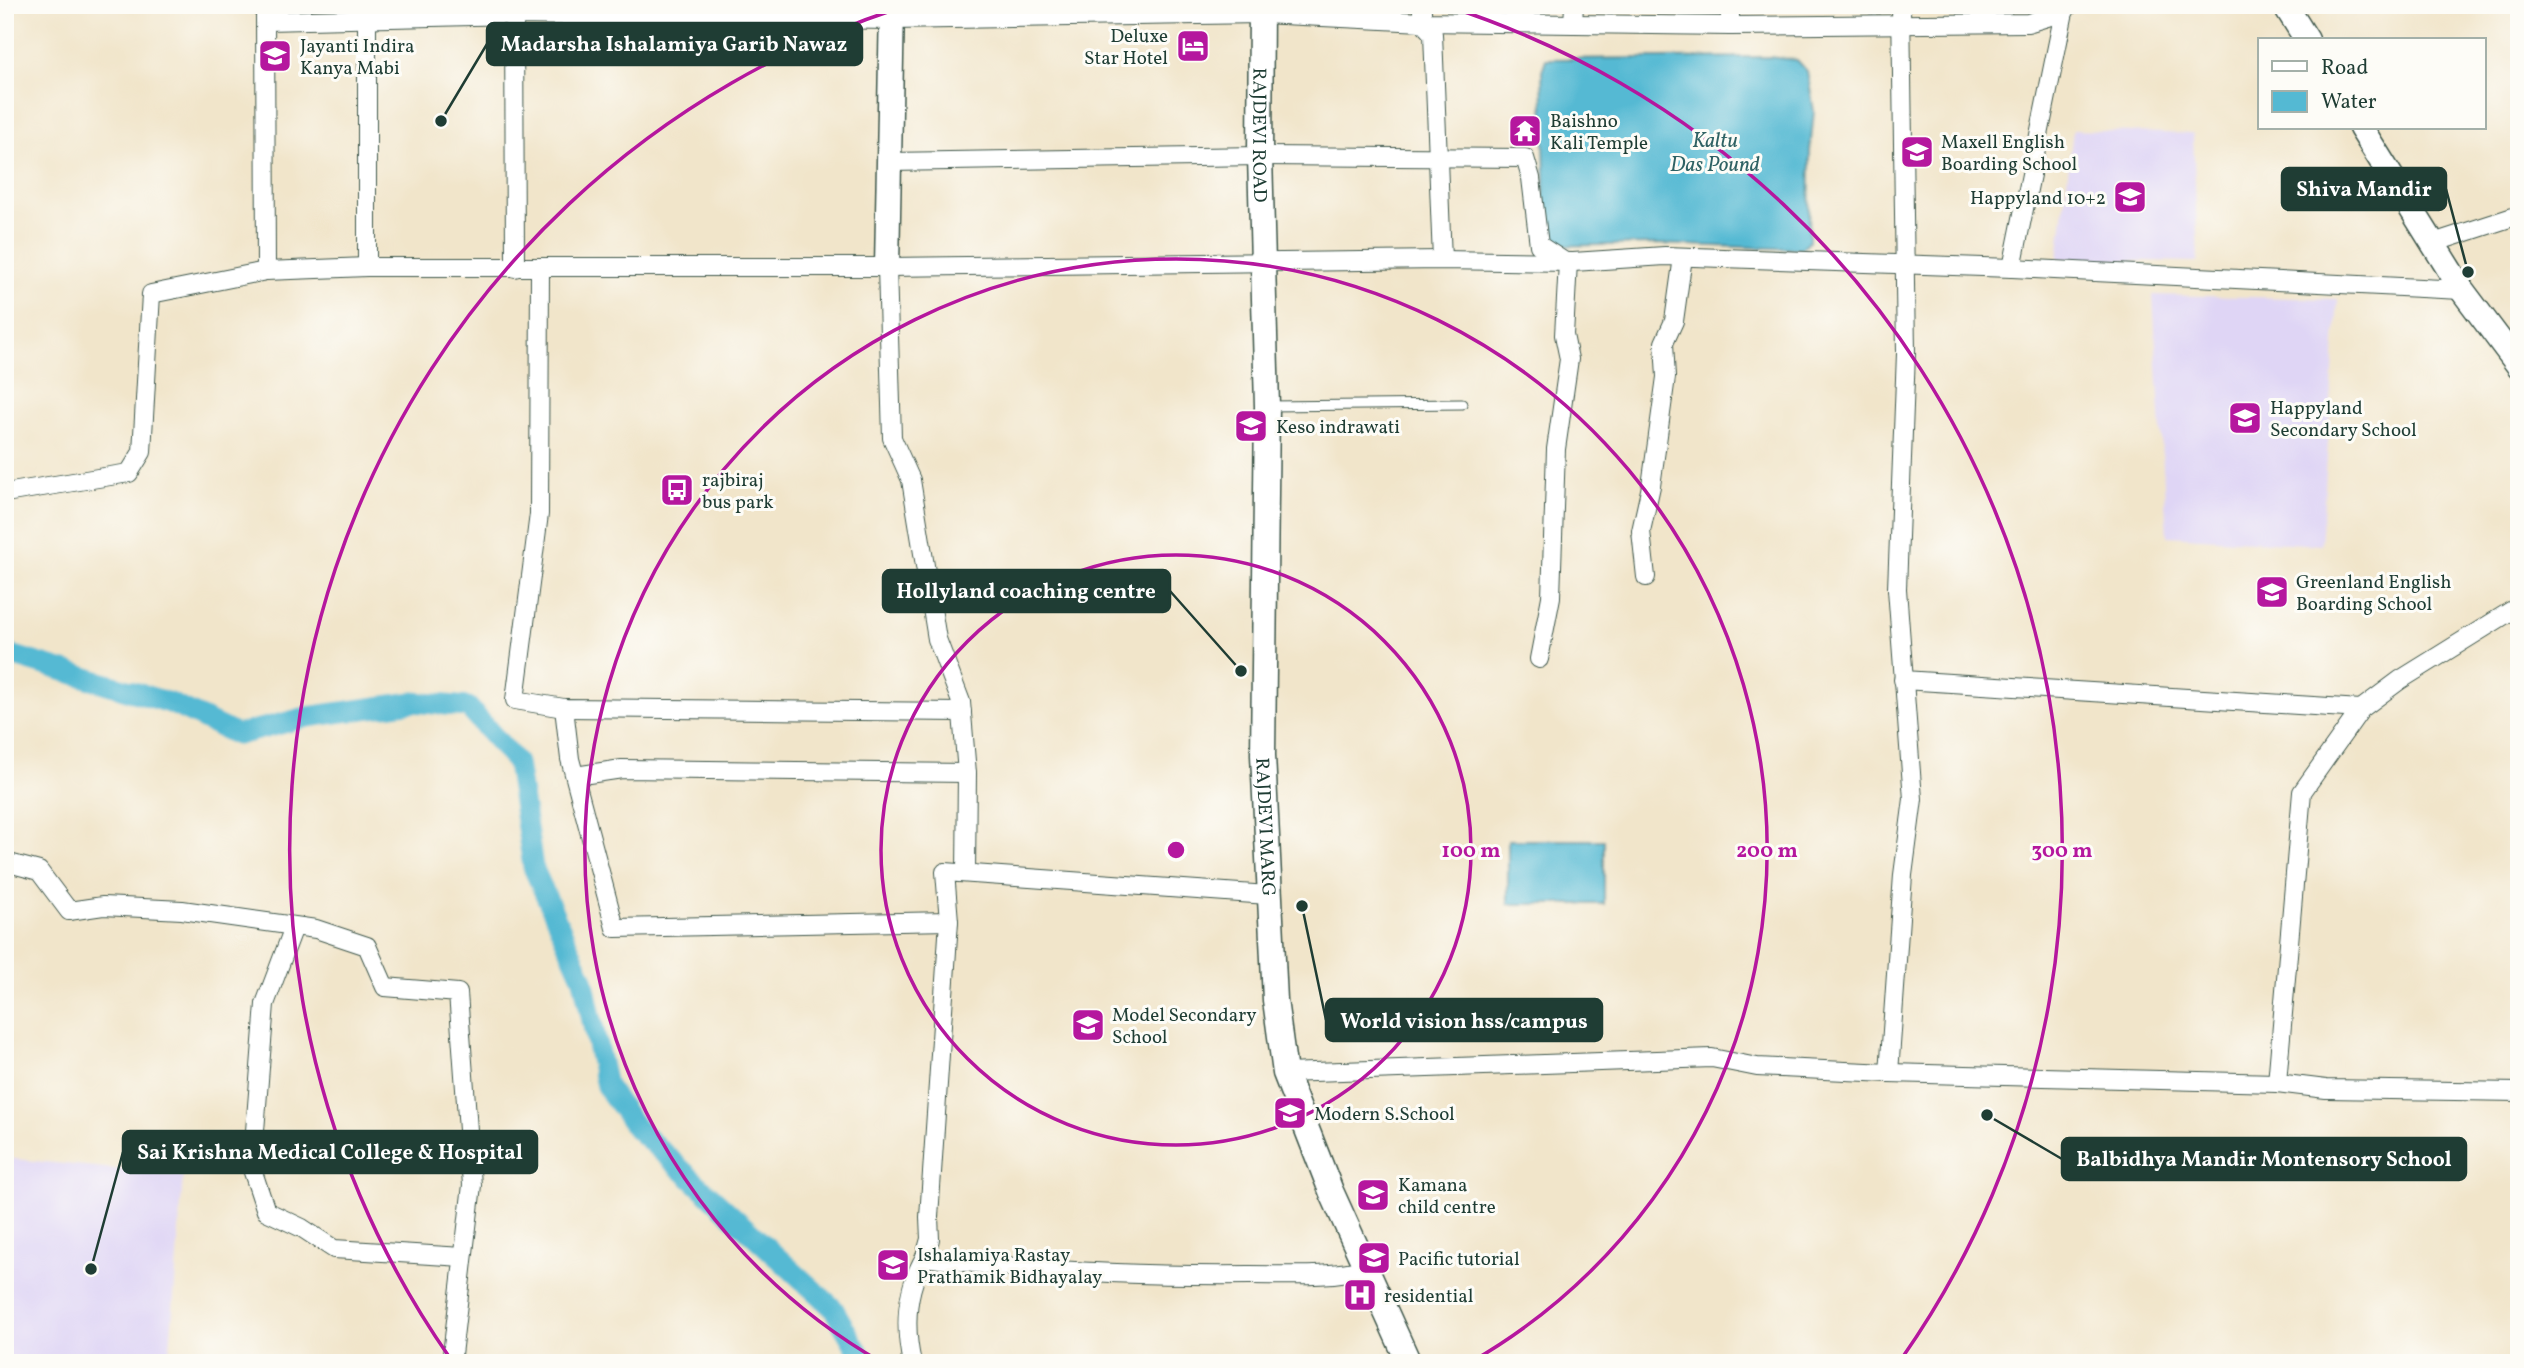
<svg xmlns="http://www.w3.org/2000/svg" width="2524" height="1368" font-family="Vollkorn,serif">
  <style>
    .built { fill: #dfd5f5 }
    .water { fill: #54b9d3; stroke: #3a7b84; stroke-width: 2 }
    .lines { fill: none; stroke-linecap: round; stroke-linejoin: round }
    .canal { stroke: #54b9d3; stroke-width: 21 }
    .lane-casing { stroke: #3e564a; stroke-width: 11 }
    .street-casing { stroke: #3e564a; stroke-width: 20 }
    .secondary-casing { stroke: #3e564a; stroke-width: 27 }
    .lane { stroke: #fff; stroke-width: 9 }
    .street { stroke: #fff; stroke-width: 18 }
    .secondary { stroke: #fff; stroke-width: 24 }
    .ring { fill: none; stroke: #b5179e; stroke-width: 3.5 }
    .labels { text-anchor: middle; stroke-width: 6; stroke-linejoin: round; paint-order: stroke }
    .poi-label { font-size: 19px; fill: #1f3d34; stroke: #fdfcf7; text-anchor: start }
    .street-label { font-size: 19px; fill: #1f3d34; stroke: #fdfcf7 }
    .water-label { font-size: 21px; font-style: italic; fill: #2f6264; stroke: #fdfcf7 }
    .centre { fill: #b5179e; stroke: #fdfcf7; stroke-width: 3.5 }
    .ring-label { font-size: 21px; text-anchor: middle; font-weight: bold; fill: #b5179e; stroke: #fdfcf7; stroke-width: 6; stroke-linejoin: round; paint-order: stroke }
    .leader { fill: none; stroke: #1f3d34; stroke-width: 2.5 }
    .callout-dot { fill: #1f3d34; stroke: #fdfcf7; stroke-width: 2.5 }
    .callout { fill: #1f3d34; stroke: #1f3d34; stroke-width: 2.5 }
    .callout-label { font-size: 21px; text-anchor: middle; font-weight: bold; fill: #fff }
  </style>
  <rect width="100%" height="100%" fill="#fdfcf7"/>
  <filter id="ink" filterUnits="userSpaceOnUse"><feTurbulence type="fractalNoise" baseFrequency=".0143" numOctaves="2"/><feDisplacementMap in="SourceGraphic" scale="14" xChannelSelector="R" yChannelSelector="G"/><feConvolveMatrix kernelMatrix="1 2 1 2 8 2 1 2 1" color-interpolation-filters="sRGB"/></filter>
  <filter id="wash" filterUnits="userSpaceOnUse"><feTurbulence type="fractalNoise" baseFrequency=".00686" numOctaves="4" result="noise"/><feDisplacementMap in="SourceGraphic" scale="28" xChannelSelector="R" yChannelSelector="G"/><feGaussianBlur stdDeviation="1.57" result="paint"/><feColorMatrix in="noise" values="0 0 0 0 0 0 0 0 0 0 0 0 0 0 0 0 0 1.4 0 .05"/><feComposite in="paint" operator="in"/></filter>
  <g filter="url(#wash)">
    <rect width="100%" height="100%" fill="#f1e5ca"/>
    <g class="built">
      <polygon points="2073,130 2193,134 2198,262 2058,259"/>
      <polygon points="2153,295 2338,299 2321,545 2167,536"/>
      <polygon points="5,1158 183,1176 169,1363 5,1363"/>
    </g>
    <g class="water">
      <polygon points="1769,57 1797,60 1807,71 1814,111 1810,151 1809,241 1801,249 1656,244 1550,246 1540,239 1545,180 1542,71 1546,59"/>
      <polygon points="1604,840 1604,904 1508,904 1508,840"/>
    </g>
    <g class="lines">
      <polyline class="canal" points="5,653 170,703 237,735 307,717 413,702 468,707 517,763 533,867 583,979 606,1086 636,1128 833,1308 865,1363"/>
    </g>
  </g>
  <g filter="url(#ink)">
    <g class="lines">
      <defs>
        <polyline id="lane" points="1269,406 1462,404"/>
        <g id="street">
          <polyline points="265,5 266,271"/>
          <polyline points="514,5 515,268"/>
          <polyline points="1422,5 1422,22 1433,34 1442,260"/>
          <polyline points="367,17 367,267"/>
          <polyline points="267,21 514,15 892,20 1261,14 1422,22 1730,26 2028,23 2064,12 2069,5"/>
          <polyline points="1573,24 1574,5"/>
          <polyline points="1730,26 1730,5"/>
          <polyline points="889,162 1260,156 1525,158 1531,178 1539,245 1565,262"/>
          <polyline points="2433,243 2519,215"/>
          <polyline points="540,267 539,514 515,700 564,708 962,712"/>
          <polyline points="887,267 892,438 911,480 937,639 961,702 967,773 966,873"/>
          <polyline points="2012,268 2064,12"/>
          <polyline points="5,493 129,473 142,452 151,294 266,271 367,267 887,267 1442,260 1573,262 1665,256 2012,268 2462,290"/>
          <polyline points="1646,577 1641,531 1651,486 1666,377 1664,343 1674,321 1683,257"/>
          <polyline points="1539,659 1551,597 1556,449 1569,359 1564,335 1568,262"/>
          <polyline points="1903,680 2361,709"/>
          <polyline points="564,708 570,759 615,928 949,921"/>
          <polyline points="575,776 622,769 967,773"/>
          <polyline points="5,862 39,871 69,911 103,906 182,910 316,929 367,946 385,987 458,993 472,1185 451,1363"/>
          <path d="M1268 895 945 872 949 921 929 1217 930 1239 925 1257C1033 1272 1142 1276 1250 1275 1289 1275 1330 1278 1367 1268"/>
          <polyline points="294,927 265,1004 252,1169 266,1211 302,1228 334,1249 463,1257"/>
          <polyline points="1285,1073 1712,1058 1757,1067 1889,1073 2277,1083 2326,1089 2519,1092"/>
          <polyline points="1889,1073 1903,875 1913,799 1897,589 1906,353 1901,5"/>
          <polyline points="2277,1083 2302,792 2361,709 2400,680 2519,606"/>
          <path d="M912 1363C904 1327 906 1289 925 1257"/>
        </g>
        <g id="secondary">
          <path id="s1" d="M1261 5 1260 156 1267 406 1263 755 1275 1000 1285 1073 1331 1191 1409 1363"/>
          <polyline points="2285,5 2307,40"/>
          <polyline points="2361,128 2462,290 2519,366"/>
          <polyline points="887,267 892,5"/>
        </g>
      </defs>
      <use href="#lane" class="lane-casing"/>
      <use href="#street" class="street-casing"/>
      <use href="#secondary" class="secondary-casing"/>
      <use href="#lane" class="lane"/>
      <use href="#street" class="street"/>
      <use href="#secondary" class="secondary"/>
    </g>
  </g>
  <g class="ring">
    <circle cx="1176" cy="850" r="295"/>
    <path d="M881 1362A591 591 0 1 1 1471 1362"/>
    <path d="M450 1358A886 886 0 0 1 902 7M1450 7A886 886 0 0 1 1902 1358"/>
  </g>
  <defs>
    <symbol id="hotel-square" viewBox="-11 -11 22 22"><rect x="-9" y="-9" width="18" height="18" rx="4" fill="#b5179e" stroke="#fdfcf7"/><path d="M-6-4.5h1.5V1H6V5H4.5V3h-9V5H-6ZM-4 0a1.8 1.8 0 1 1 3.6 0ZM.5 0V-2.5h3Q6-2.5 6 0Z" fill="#fff"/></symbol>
    <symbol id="school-square" viewBox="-11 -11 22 22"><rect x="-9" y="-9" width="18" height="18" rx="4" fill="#b5179e" stroke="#fdfcf7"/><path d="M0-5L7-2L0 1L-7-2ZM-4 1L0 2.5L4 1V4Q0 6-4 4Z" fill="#fff"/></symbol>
    <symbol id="temple-square" viewBox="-11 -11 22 22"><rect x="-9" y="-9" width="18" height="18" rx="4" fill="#b5179e" stroke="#fdfcf7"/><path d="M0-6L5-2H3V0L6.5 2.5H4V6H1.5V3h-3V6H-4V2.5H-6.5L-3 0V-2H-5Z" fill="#fff"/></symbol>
    <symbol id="bus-square" viewBox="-11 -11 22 22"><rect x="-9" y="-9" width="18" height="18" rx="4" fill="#b5179e" stroke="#fdfcf7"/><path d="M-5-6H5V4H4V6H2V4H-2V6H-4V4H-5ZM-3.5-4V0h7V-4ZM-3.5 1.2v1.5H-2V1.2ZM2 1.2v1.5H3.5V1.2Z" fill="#fff"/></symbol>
    <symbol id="hospital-square" viewBox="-11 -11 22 22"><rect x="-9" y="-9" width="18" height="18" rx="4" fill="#b5179e" stroke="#fdfcf7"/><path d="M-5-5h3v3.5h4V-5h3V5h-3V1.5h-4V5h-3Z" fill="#fff"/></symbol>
  </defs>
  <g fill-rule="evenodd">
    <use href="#hotel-square" x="1174" y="27" width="38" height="38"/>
    <use href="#school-square" x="256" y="37" width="38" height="38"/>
    <use href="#temple-square" x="1506" y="112" width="38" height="38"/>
    <use href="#school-square" x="1898" y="133" width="38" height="38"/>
    <use href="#school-square" x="2111" y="178" width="38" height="38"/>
    <use href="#school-square" x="2226" y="399" width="38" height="38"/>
    <use href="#school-square" x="1232" y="407" width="38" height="38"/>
    <use href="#bus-square" x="658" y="471" width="38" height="38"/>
    <use href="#school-square" x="2253" y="573" width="38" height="38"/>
    <use href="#school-square" x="1069" y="1006" width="38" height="38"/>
    <use href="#school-square" x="1271" y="1094" width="38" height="38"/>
    <use href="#school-square" x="1354" y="1176" width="38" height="38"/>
    <use href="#school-square" x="1355" y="1239" width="38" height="38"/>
    <use href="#school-square" x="874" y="1246" width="38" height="38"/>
    <use href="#hospital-square" x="1341" y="1276" width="38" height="38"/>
  </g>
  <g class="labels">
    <g class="poi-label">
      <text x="1168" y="42" text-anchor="end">Deluxe<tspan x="1168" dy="22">Star Hotel</tspan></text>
      <text x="300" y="52">Jayanti Indira<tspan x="300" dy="22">Kanya Mabi</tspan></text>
      <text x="1550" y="127">Baishno<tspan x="1550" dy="22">Kali Temple</tspan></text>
      <text x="1941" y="148">Maxell English<tspan x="1941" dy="22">Boarding School</tspan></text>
      <text x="2106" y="204" text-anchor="end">Happyland 10+2</text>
      <text x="2270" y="414">Happyland<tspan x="2270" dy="22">Secondary School</tspan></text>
      <text x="1276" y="433">Keso indrawati</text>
      <text x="702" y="486">rajbiraj<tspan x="702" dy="22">bus park</tspan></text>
      <text x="2296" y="588">Greenland English<tspan x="2296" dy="22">Boarding School</tspan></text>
      <text x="1112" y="1021">Model Secondary<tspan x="1112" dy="22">School</tspan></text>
      <text x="1314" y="1120">Modern S.School</text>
      <text x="1398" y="1191">Kamana<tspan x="1398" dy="22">child centre</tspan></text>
      <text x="917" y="1261">Ishalamiya Rastay<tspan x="917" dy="22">Prathamik Bidhayalay</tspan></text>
      <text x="1398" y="1265">Pacific tutorial</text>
      <text x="1384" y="1302">residential</text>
    </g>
    <g class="street-label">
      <text dy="7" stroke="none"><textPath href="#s1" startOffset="130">RAJDEVI ROAD</textPath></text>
      <text dy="7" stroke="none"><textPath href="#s1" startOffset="822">RAJDEVI MARG</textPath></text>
    </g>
    <g class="water-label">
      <text x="1715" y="147">Kaltu<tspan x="1715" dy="24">Das Pound</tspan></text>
    </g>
  </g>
  <circle cx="1176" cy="850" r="10" class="centre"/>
  <g class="ring-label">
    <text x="1471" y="857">100 m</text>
    <text x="1767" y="857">200 m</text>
    <text x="2062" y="857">300 m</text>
  </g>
  <path class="leader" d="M441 121L487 44M2468 272L2446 189M1241 671L1170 591M1302 906L1326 1020M91 1269L123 1152M1987 1115L2062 1159"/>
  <g class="callout-dot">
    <circle cx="441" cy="121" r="7"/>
    <circle cx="2468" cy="272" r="7"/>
    <circle cx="1241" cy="671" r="7"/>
    <circle cx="1302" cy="906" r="7"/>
    <circle cx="91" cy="1269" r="7"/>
    <circle cx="1987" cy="1115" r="7"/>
  </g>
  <g class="callout">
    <rect x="487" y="23" width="375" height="42" rx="7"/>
    <rect x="2282" y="168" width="164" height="42" rx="7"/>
    <rect x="883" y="570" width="287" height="42" rx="7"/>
    <rect x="1326" y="999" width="276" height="42" rx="7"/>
    <rect x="123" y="1131" width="414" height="42" rx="7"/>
    <rect x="2062" y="1138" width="404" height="42" rx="7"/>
  </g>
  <g class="callout-label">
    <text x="674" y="51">Madarsha Ishalamiya Garib Nawaz</text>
    <text x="2364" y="196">Shiva Mandir</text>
    <text x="1026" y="598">Hollyland coaching centre</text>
    <text x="1464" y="1028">World vision hss/campus</text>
    <text x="330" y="1159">Sai Krishna Medical College &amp; Hospital</text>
    <text x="2264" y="1166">Balbidhya Mandir Montensory School</text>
  </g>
  <rect width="2524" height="1368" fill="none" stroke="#fdfcf7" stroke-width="28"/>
  <rect x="2258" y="38" width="228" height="91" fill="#fdfcf7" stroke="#a4b0a9" stroke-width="2"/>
  <rect x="2272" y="61" width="35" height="10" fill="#ffffff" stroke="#a4b0a9" stroke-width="2"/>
  <text x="2321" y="74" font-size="21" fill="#1f3d34">Road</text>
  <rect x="2272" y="91" width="35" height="21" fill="#54b9d3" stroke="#a4b0a9" stroke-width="2"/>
  <text x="2321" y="108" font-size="21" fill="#1f3d34">Water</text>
</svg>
